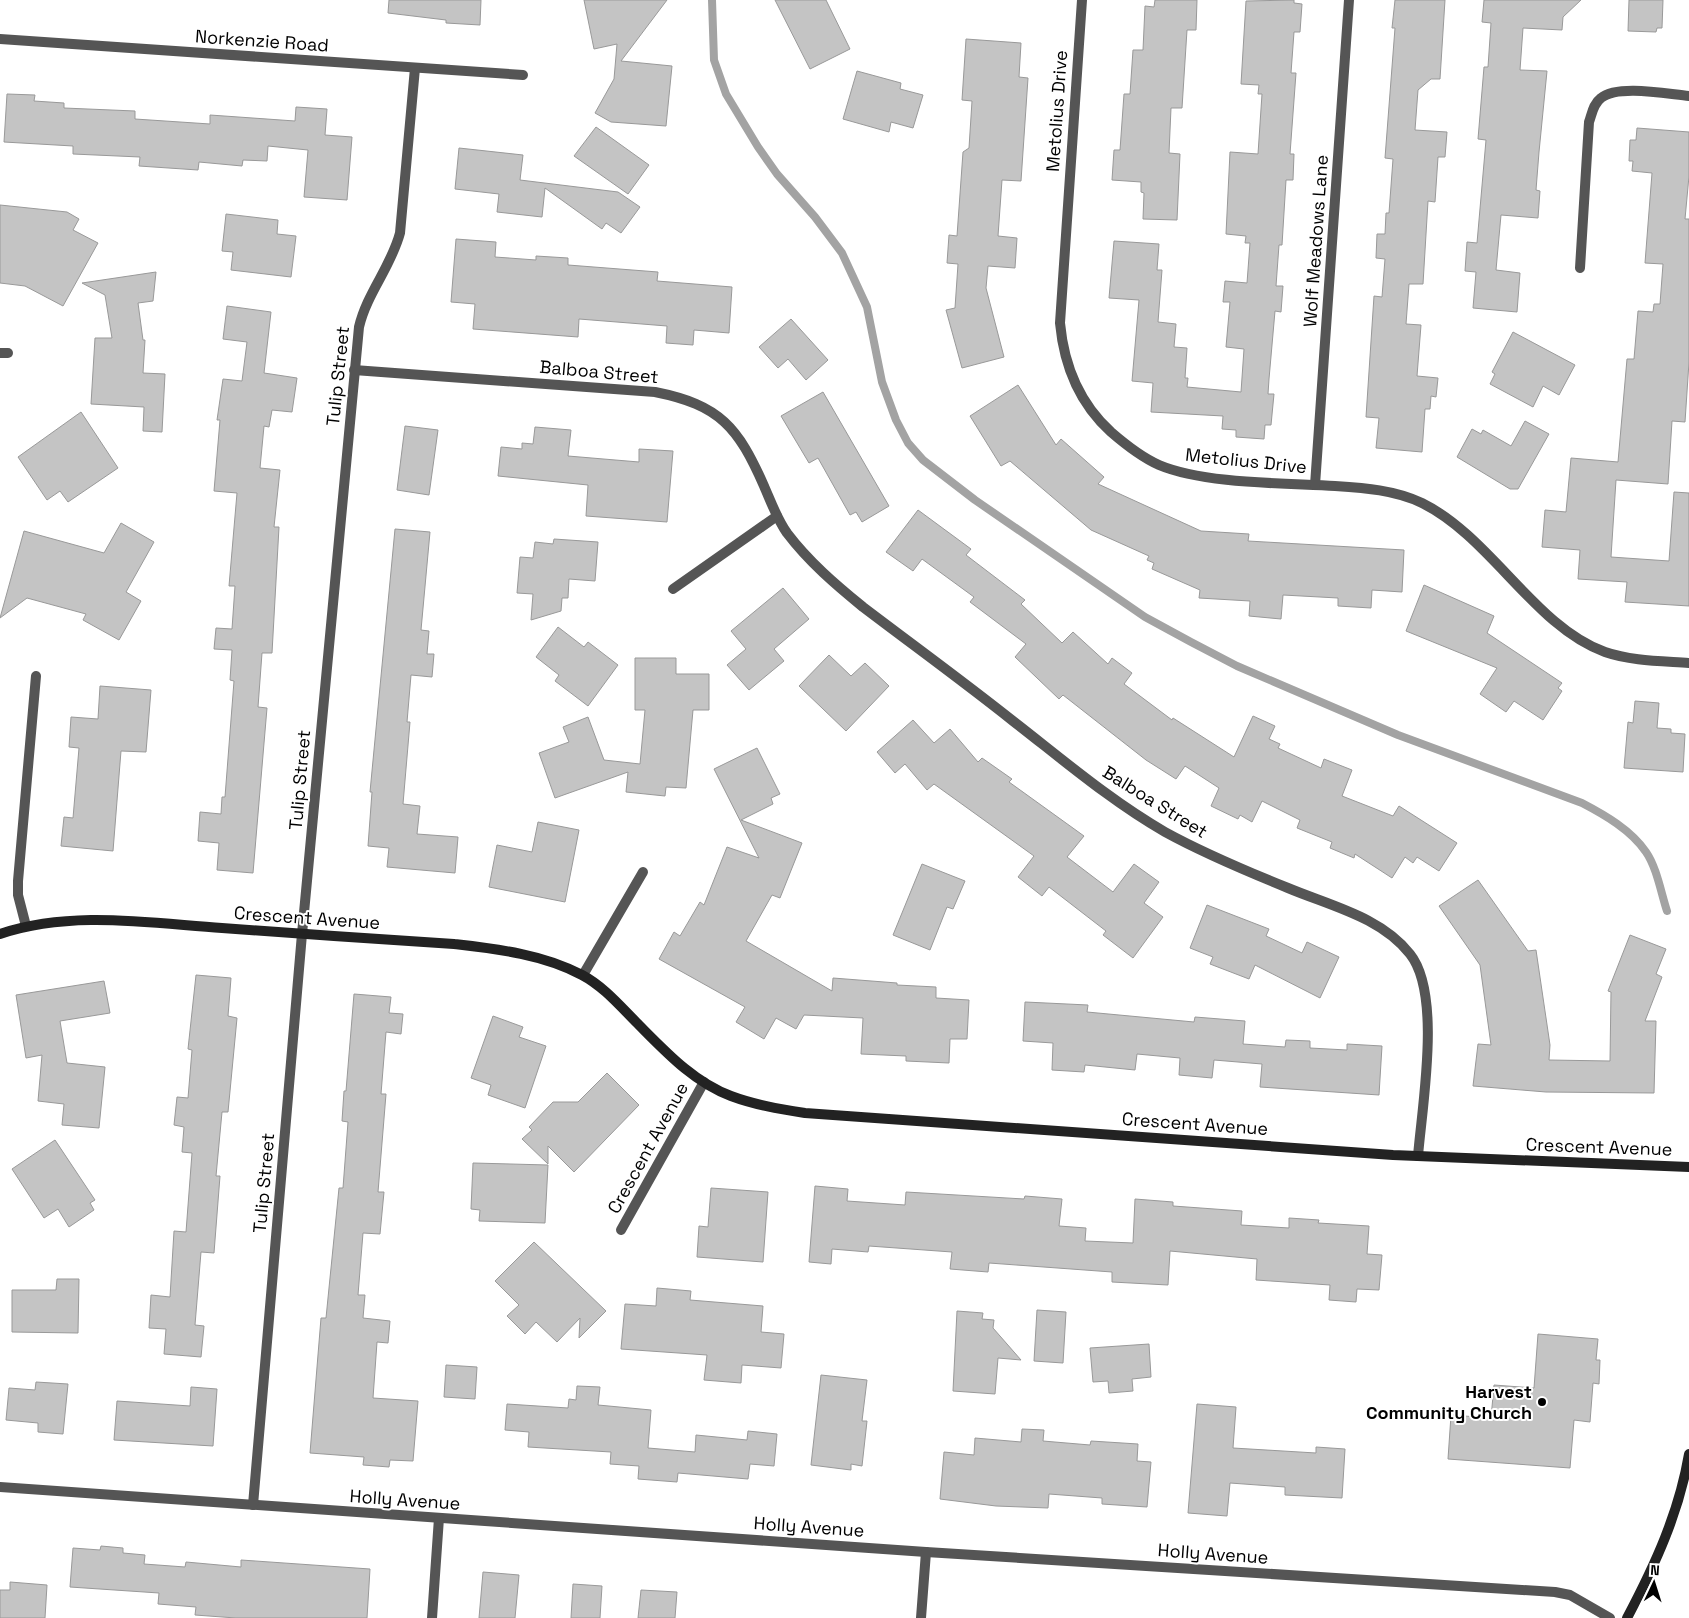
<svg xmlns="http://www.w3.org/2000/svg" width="1689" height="1618" font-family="'Space Grotesk',sans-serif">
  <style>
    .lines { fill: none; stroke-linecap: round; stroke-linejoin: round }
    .stream { stroke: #a3a3a3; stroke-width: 8 }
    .building { fill: #c4c4c4; stroke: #999 }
    .street { stroke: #555; stroke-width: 10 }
    .secondary { stroke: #222; stroke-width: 10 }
    .poi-dot { fill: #000; stroke: #fff; stroke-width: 2 }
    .labels { text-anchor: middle; stroke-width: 4; stroke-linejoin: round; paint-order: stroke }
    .street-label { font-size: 18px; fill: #000; stroke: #fff }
    .poi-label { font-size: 18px; font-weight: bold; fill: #000; stroke: #fff; text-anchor: end }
  </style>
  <rect width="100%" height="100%" fill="#fff"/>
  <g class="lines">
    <path class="stream" d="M712 0 714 60 726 94 758 147 777 174 815 217 842 253 867 307 882 382 896 420 908 443 923 460 975 500 1145 617 1191 642 1237 666 1398 735 1582 803C1605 815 1631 830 1646 852 1657 868 1661 893 1667 911"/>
  </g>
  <g class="building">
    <polygon points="389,0 481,0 480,25 446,23 446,20 388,13"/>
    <polygon points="584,0 667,0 621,61 672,66 666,126 611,122 595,113 614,79 617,44 594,49"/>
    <polygon points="775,0 826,0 850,49 810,69"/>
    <polygon points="1155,0 1197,0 1196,30 1187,30 1182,108 1171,108 1169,153 1180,154 1177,220 1143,219 1144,193 1141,192 1141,182 1112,180 1114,150 1120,150 1124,94 1130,94 1133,50 1143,50 1145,6 1154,7"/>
    <polygon points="1294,0 1294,3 1302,4 1300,32 1294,32 1291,73 1296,73 1290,154 1294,154 1293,180 1286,180 1282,245 1279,245 1276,286 1283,286 1281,312 1275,311 1269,379 1268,394 1274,394 1271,425 1265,425 1264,439 1236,437 1236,430 1222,429 1223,416 1151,412 1153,383 1132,381 1139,300 1109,298 1114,241 1159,244 1157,270 1162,270 1158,322 1176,324 1174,347 1187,348 1185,378 1188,378 1187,387 1241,392 1244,349 1226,347 1230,302 1223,302 1225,281 1247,283 1250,243 1245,243 1246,236 1226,234 1230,152 1258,154 1262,94 1258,94 1259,85 1241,84 1246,1"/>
    <polygon points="1395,0 1445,0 1440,79 1431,79 1418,90 1415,130 1447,132 1445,157 1438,157 1435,202 1428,201 1423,284 1409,284 1406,324 1421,325 1417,376 1438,378 1436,397 1431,396 1430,409 1425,409 1422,452 1376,448 1379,418 1366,417 1374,296 1382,297 1385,259 1376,258 1377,234 1385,234 1386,213 1389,213 1393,159 1385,158 1395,28 1392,28"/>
    <polygon points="1484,0 1581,0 1563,17 1562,30 1523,28 1520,70 1547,71 1539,152 1536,190 1540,191 1538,218 1501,215 1496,270 1520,273 1517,312 1473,308 1476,272 1465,271 1467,242 1477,243 1486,140 1478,139 1484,67 1488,67 1491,23 1482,22"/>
    <polygon points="1629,0 1663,0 1662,28 1657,28 1656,32 1628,31"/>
    <polygon points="966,39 1021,43 1019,77 1028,78 1021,181 1002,180 998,236 1017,238 1015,268 988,266 986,288 1004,357 962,368 946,310 955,308 958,264 947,263 949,235 957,236 963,152 969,148 972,101 962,100"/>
    <polygon points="857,71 901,83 900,89 923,95 913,128 891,122 889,132 843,119"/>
    <polygon points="7,94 35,95 34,101 64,103 64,108 135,111 135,119 210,124 210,115 295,121 296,107 327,109 325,135 352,137 347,200 304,197 308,150 268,146 267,161 243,160 242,166 199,162 198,170 139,166 140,157 73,154 73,146 4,142"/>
    <polygon points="596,127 649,165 628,194 574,156"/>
    <polygon points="1637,128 1689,132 1689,176 1685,219 1689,219 1689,362 1685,422 1672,421 1668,484 1616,480 1611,557 1669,561 1674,492 1689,493 1689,606 1625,602 1627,582 1578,579 1580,550 1542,547 1545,510 1566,512 1571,458 1618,462 1627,359 1634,359 1638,311 1653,312 1654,304 1660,304 1663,264 1645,263 1652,173 1632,171 1633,161 1629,161 1630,140 1636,140"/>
    <polygon points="459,148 523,155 520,180 618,192 640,207 621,233 606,223 602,229 545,188 542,217 497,212 499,194 455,189"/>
    <polygon points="0,205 67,212 79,219 73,230 98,243 63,306 25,286 0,283"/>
    <polygon points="226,214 278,220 277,234 296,236 291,277 231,270 233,252 222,251"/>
    <polygon points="456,239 496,242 495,257 536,260 536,256 568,258 568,265 658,272 657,281 732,287 729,333 694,330 693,345 666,343 667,326 579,319 578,337 473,329 475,304 451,302"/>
    <polygon points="156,272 153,301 138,303 143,340 145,340 143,373 165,374 162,432 143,431 144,407 91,404 95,338 112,338 105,295 82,283"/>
    <polygon points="227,306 271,312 264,373 297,378 292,412 272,410 269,427 264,426 260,468 280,470 274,527 279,527 272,653 262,653 258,707 267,708 253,873 217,870 219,843 198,841 200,812 221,814 222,797 225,797 234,681 230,680 232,650 214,649 216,628 232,629 235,586 229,586 237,493 214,491 220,420 217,420 223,379 242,381 247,342 223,339"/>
    <polygon points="791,319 828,360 806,380 788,359 778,368 759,347"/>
    <polygon points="1513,332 1575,365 1559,395 1543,386 1533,407 1490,384 1495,374 1492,372"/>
    <polygon points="1018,385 1056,445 1061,439 1104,477 1098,484 1201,531 1249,534 1248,541 1404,550 1402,592 1372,590 1371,608 1338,606 1338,598 1283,595 1281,619 1249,616 1250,601 1199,598 1200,590 1152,569 1154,563 1147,560 1149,556 1091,530 1010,461 1001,466 970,416"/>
    <polygon points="823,392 889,506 862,522 856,512 850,515 818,458 809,463 781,416"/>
    <polygon points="81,412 118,468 68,502 60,491 47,500 18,457"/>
    <polygon points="1525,421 1549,434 1518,489 1510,489 1457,457 1472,429 1481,434 1483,430 1511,446"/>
    <polygon points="405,426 438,430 429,495 397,490"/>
    <polygon points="535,427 571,430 568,456 639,462 639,449 673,451 667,522 586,516 588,485 498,476 501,447 522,449 522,443 533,444"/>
    <polygon points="918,510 971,549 966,555 1025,600 1021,604 1062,643 1073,632 1108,664 1112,658 1132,673 1124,684 1172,720 1173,718 1234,757 1253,716 1275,726 1269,739 1280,744 1278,748 1321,768 1324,759 1352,770 1342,796 1393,816 1399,806 1457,843 1439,871 1417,857 1413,863 1405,857 1392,878 1355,854 1354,858 1330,848 1332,842 1297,828 1300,820 1262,801 1252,822 1240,815 1238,819 1211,806 1219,788 1185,766 1176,779 1146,760 1063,695 1059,699 1015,657 1026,644 970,602 974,597 922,559 913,571 886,552"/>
    <polygon points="121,523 154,542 126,592 141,601 119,640 83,620 86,614 27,598 0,618 24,531 104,553"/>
    <polygon points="395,529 430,532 421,630 429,631 427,654 434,654 432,677 411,675 407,722 410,722 403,804 420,806 417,834 458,837 455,873 387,867 389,848 368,846 372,792 370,792"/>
    <polygon points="554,539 598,542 595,581 569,579 568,598 562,598 561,611 531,620 533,594 517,593 520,557 533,558 535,542 553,544"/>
    <polygon points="1424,585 1494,616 1487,633 1562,683 1558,688 1562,691 1543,720 1514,701 1506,712 1480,694 1497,668 1406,631"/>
    <polygon points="783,588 809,619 774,649 784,661 749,690 727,665 746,649 731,631"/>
    <polygon points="558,627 584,647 588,642 618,665 588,706 555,681 559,675 536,657"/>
    <polygon points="829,655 851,676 865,663 889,686 846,731 799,686"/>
    <polygon points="635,658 676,658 676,674 709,674 709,710 693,710 686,788 666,787 665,796 626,792 628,772 555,798 539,753 569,742 563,727 588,717 604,760 640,764 645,710 635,710"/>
    <polygon points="100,686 151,690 146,752 121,751 113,851 61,846 64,817 73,818 79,748 69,747 71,717 98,719"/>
    <polygon points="1635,701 1659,703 1657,728 1671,729 1671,733 1685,734 1683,772 1624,768 1628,722 1633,723"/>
    <polygon points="913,720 934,743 950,729 978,762 982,758 1012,779 1009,782 1084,836 1067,857 1113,892 1134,864 1159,882 1144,903 1163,917 1133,958 1103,935 1106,931 1049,887 1042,896 1018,877 1034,856 934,784 927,790 905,764 895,773 877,752"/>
    <polygon points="757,748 780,794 771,798 773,804 741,820 802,843 780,898 772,895 746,941 832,991 833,978 897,983 897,985 936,987 936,998 969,1000 967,1039 950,1039 949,1063 906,1061 906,1056 861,1054 863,1018 804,1015 796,1029 776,1018 764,1039 736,1022 745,1007 659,959 674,932 680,936 700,902 704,905 727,847 759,858 714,769"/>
    <polygon points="538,822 579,830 565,902 489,887 497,845 532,852"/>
    <polygon points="922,864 965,881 953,909 947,907 930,950 893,935"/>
    <polygon points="1478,880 1528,951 1536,950 1550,1045 1549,1060 1610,1061 1611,992 1608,991 1630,935 1666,949 1656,974 1662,977 1645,1021 1656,1021 1654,1093 1546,1092 1473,1086 1478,1044 1491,1045 1480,965 1439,906"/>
    <polygon points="1207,905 1269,929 1266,936 1302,953 1307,942 1339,957 1320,998 1255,965 1249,979 1210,964 1213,957 1190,948"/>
    <polygon points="196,975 231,978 228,1016 237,1018 228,1112 222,1112 216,1176 220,1176 214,1253 201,1252 195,1325 204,1326 201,1357 164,1354 166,1329 149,1328 151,1295 170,1297 174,1231 186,1232 192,1153 182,1152 184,1127 174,1125 177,1097 188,1098 192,1050 188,1049"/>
    <polygon points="104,981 110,1013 60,1021 67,1063 105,1067 99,1128 62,1125 64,1104 38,1101 42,1055 26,1058 16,995"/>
    <polygon points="354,994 391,997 389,1013 403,1014 401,1034 386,1032 381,1094 386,1094 378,1192 384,1192 380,1234 363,1233 358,1295 365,1295 363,1318 390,1321 388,1343 377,1342 373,1398 418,1401 413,1461 390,1460 389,1467 363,1465 364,1457 310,1453 321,1318 326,1318 339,1188 343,1188 348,1122 342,1121 344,1091 346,1091"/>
    <polygon points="1025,1002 1088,1005 1087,1012 1194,1022 1195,1017 1245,1021 1243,1044 1285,1047 1286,1040 1310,1041 1310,1048 1347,1050 1347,1044 1382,1046 1379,1095 1260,1087 1262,1064 1214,1060 1212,1078 1179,1075 1180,1058 1137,1054 1135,1070 1085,1065 1084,1072 1052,1070 1053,1043 1023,1041"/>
    <polygon points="493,1016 523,1027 519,1037 546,1046 525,1108 488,1095 491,1085 471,1078"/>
    <polygon points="607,1073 639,1105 574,1172 548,1146 548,1164 522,1139 532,1130 529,1127 553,1102 578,1102"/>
    <polygon points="55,1140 95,1200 90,1203 94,1210 69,1227 58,1209 44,1218 12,1169"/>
    <polygon points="473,1163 548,1165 545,1223 479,1221 480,1210 471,1209"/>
    <polygon points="815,1186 848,1189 847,1201 905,1205 906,1192 1024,1199 1025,1196 1062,1199 1059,1226 1086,1228 1085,1241 1133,1243 1135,1199 1173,1202 1173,1206 1242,1211 1241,1225 1289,1228 1289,1218 1319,1220 1318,1223 1369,1226 1367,1254 1382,1255 1379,1290 1357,1289 1356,1302 1329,1300 1330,1285 1256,1280 1257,1259 1170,1251 1168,1285 1112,1282 1112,1272 989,1263 988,1272 950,1269 952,1252 869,1246 868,1252 832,1249 831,1264 809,1262"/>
    <polygon points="711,1188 768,1192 763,1262 697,1257 699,1226 708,1227"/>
    <polygon points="534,1242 606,1311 579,1338 580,1318 557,1342 536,1322 525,1334 507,1316 519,1305 495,1281"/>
    <polygon points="57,1279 79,1279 78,1333 12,1332 12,1290 56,1290"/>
    <polygon points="657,1288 691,1291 690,1300 763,1306 761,1332 784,1334 781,1368 742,1365 741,1383 704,1380 707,1355 621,1349 625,1304 656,1306"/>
    <polygon points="1037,1310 1066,1312 1063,1363 1034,1361"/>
    <polygon points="957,1311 983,1313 982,1319 994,1320 993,1328 1021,1360 998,1358 995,1394 953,1391"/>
    <polygon points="1538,1334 1598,1339 1596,1360 1600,1360 1599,1384 1593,1383 1590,1422 1574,1420 1570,1468 1448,1459 1451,1415 1491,1418 1494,1385 1534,1388"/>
    <polygon points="1149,1344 1151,1377 1132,1379 1133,1391 1109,1393 1108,1381 1093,1382 1090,1348"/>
    <polygon points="446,1365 477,1367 475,1399 444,1397"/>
    <polygon points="821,1375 867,1380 862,1421 867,1421 862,1466 851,1464 851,1470 811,1465"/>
    <polygon points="36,1382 68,1384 63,1434 38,1432 38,1423 6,1420 9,1388 35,1390"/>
    <polygon points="577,1386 600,1387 598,1405 651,1410 648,1448 695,1452 696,1435 747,1440 748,1431 777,1434 774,1466 750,1464 748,1479 678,1473 677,1482 638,1479 639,1466 610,1464 611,1452 528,1447 529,1432 505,1430 507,1404 568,1408 569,1399 576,1400"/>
    <polygon points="191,1387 217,1389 213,1446 114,1440 117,1401 190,1406"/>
    <polygon points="1197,1404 1236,1407 1233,1448 1316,1453 1316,1447 1345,1449 1342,1498 1285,1495 1285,1487 1230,1483 1227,1516 1188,1513"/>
    <polygon points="1022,1429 1044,1430 1043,1441 1090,1445 1091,1441 1138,1444 1137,1461 1151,1462 1147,1507 1102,1504 1102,1498 1049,1494 1048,1508 996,1506 940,1499 944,1452 974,1455 975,1438 1021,1442"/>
    <polygon points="101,1546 123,1548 123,1553 145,1555 144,1564 185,1567 186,1562 241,1567 241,1560 370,1569 367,1618 236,1618 195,1615 196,1607 158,1604 159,1593 70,1587 73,1548 100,1550"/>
    <polygon points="483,1572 519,1575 515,1618 479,1618"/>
    <polygon points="10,1582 47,1585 45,1618 0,1618 0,1590 10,1590"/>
    <polygon points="573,1584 602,1586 600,1618 571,1618"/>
    <polygon points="641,1590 677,1592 675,1618 638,1618"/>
  </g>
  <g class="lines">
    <g class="street">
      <path d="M1082 0 1060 323C1064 366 1079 403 1111 432 1126 445 1141 457 1159 465 1204 484 1285 483 1335 486 1365 488 1395 490 1422 503 1491 537 1535 627 1605 652 1631 661 1661 661 1689 663"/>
      <polyline points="0,39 523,75"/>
      <path d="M1580 268 1589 122C1592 114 1593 104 1601 98 1618 84 1667 94 1689 96"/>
      <polyline points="0,353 8,353"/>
      <path d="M354 370 655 392C720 405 738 427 764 486 771 502 777 519 787 533 809 562 836 585 863 607 913 645 964 682 1013 721 1062 759 1111 801 1165 832 1205 854 1246 871 1288 888 1331 906 1381 917 1410 954 1442 994 1422 1106 1418 1156"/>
      <polyline points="1315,485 1349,0"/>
      <polyline points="673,589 777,516"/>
      <polyline points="26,926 18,895 18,881 36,676"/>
      <polyline points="583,975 643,872"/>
      <polyline points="621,1230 704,1082"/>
      <polyline points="0,1487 926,1552 1555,1592 1570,1595 1610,1618"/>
      <path d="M253 1505 302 934 359 327C367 293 391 267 400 233L415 68"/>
      <polyline points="432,1618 439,1518"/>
      <polyline points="921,1618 926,1552"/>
    </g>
    <g class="secondary">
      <path d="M0 934C71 910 149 923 222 928 299 934 377 939 454 944 497 949 543 954 582 975 603 986 620 1006 636 1022 664 1050 693 1082 731 1096 755 1105 780 1109 805 1113L1393 1155 1689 1167"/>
      <path d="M1627 1618C1655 1565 1679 1513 1689 1454"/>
    </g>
  </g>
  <circle class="poi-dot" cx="1542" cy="1402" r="5"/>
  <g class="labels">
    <g class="street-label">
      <text transform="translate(262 41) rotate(4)" y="6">Norkenzie Road</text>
      <text transform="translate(1057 111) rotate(-86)" y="6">Metolius Drive</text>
      <text transform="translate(1316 241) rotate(-86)" y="6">Wolf Meadows Lane</text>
      <text transform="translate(599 372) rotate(5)" y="6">Balboa Street</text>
      <text transform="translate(338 376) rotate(-84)" y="6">Tulip Street</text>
      <text transform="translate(1246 461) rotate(6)" y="6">Metolius Drive</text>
      <text transform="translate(300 780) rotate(-85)" y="6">Tulip Street</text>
      <text transform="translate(1155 802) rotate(32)" y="6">Balboa Street</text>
      <text transform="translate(307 918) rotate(4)" y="6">Crescent Avenue</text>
      <text transform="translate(1195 1124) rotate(4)" y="6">Crescent Avenue</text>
      <text transform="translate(1599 1147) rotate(2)" y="6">Crescent Avenue</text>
      <text transform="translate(648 1148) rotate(-61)" y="6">Crescent Avenue</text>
      <text transform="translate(264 1183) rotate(-85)" y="6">Tulip Street</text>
      <text transform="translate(405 1500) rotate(4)" y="6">Holly Avenue</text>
      <text transform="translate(809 1527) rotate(4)" y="6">Holly Avenue</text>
      <text transform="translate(1213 1554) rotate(4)" y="6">Holly Avenue</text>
    </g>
    <g class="poi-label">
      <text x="1532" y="1398">Harvest<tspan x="1532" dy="21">Community Church</tspan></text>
    </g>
  </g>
  <g transform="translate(1654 1583) rotate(4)" stroke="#ffffff" stroke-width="4" paint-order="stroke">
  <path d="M0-4L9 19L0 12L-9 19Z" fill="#000000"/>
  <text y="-8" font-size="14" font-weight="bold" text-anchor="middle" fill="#000000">N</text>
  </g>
</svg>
